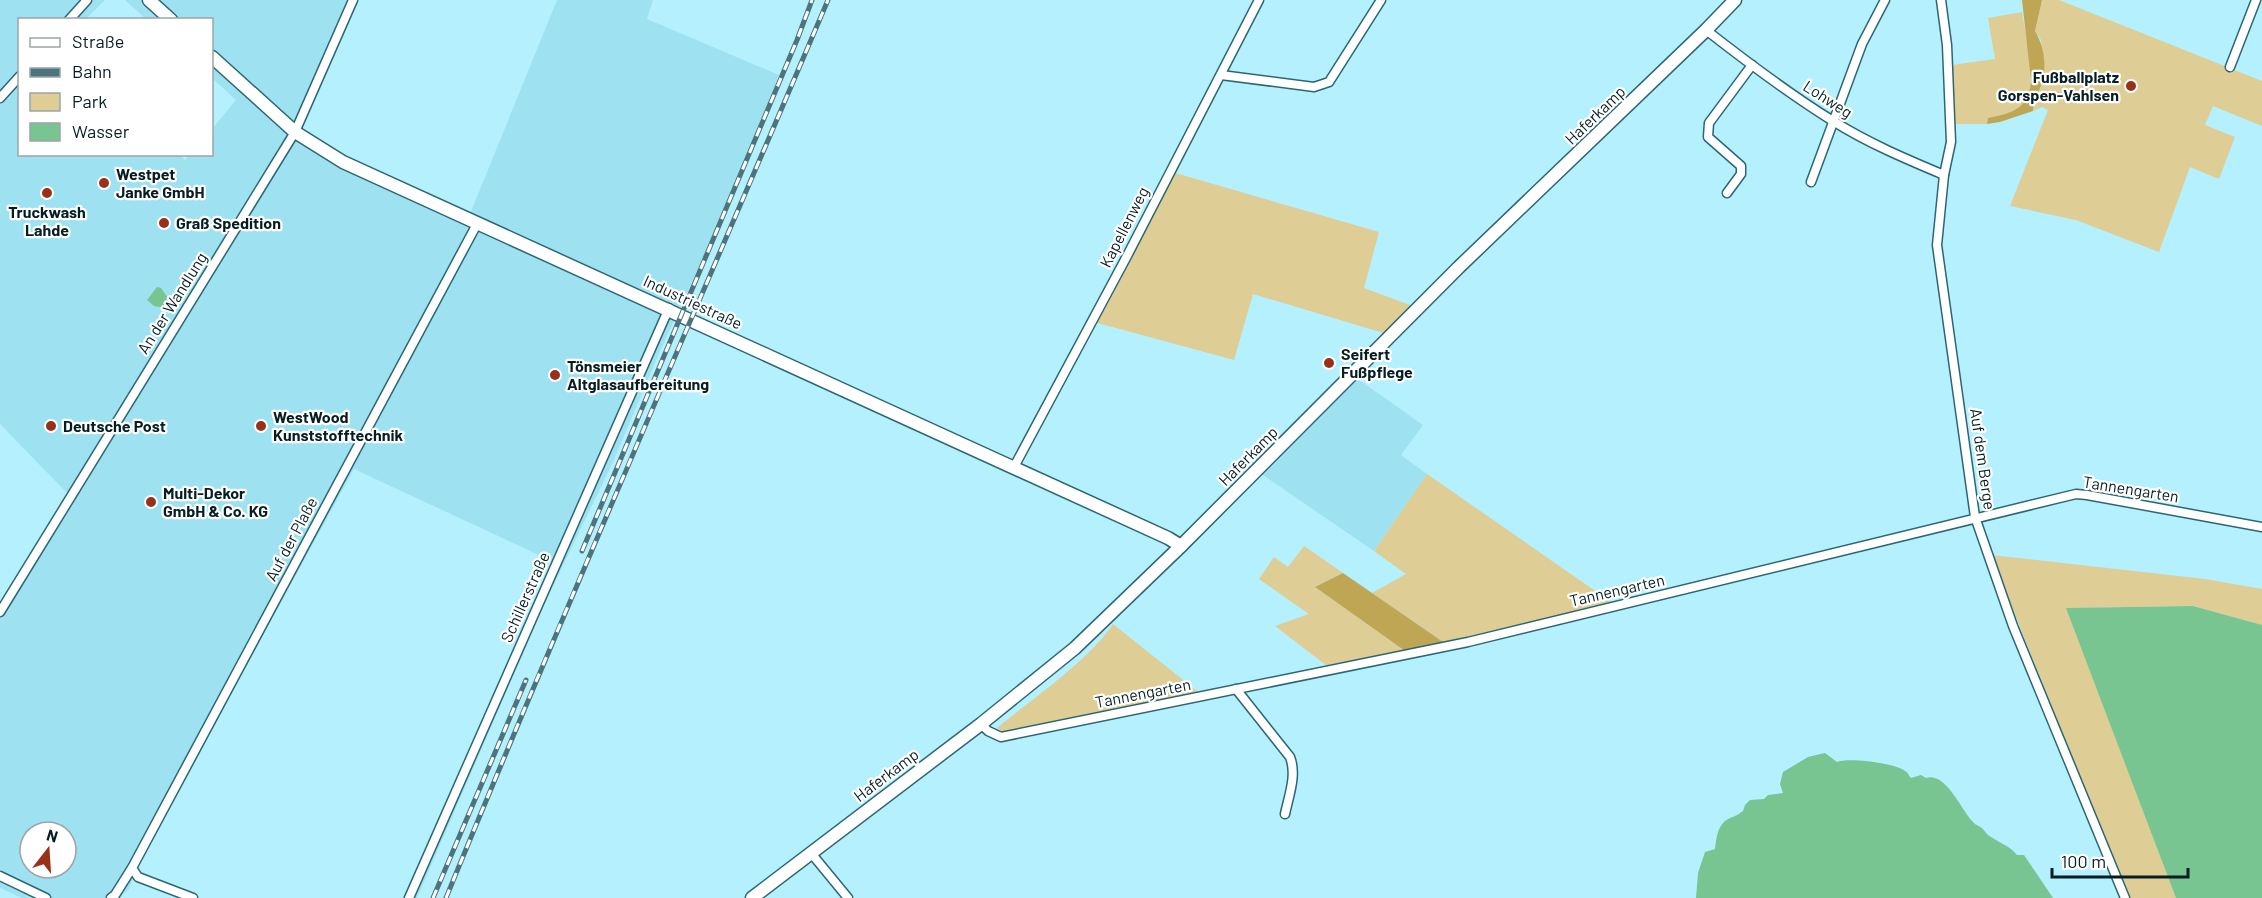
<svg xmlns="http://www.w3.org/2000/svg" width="2262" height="898" font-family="Barlow,sans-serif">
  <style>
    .built { fill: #9ee2f2; fill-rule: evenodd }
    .green { fill: #decd94 }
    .forest { fill: #bea654 }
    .water { fill: #78c592 }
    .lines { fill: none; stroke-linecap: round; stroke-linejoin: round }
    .street-casing { stroke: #2c6673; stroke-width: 11 }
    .secondary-casing { stroke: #2c6673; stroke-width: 15 }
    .street { stroke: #fff; stroke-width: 8 }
    .secondary { stroke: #fff; stroke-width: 12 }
    .rail-casing { stroke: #4d747c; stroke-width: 5 }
    .rail { stroke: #fff; stroke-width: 3; stroke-dasharray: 9; stroke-linecap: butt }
    .poi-dot { fill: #993019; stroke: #fff; stroke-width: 2 }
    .labels { text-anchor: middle; stroke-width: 4.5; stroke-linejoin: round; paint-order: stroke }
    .poi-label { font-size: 16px; font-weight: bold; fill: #061e23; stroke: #fff; text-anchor: start }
    .street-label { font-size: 16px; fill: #061e23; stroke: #fff }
  </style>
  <rect width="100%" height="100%" fill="#b4f0fe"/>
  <g class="built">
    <path d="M0 0H105L86 19 20 20V154H179L185 160 189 155 212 154V129L236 100 212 78V20L146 19 125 0H353L295 132 468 219 557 0H653L647 19 779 75 731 197 661 349 613 462 542 609 417 898H403L556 563 354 469 140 859 129 889 119 898H22L0 888V602L68 494 0 424ZM30 832H66V868H30Z"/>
    <polygon points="1355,377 1423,425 1401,455 1427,474 1374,551 1260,473"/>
  </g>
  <g class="green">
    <polygon points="2042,0 2059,0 2262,81 2262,126 2213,106 2205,125 2235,137 2219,179 2190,167 2159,252 2076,220 2010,206 2048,110 2042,107 2033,111 2043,81 2041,40 2035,31"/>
    <path d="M2022 12C2025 34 2039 89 2023 105 2015 113 1999 116 1988 118L1987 124H1955L1952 65 1995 59 1988 18Z"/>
    <polygon points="1172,172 1379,232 1364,288 1418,308 1390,335 1253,294 1234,360 1094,322"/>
    <polygon points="1427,474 1614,604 1446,644 1372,593 1406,574 1374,551"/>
    <polygon points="1304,546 1343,573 1315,587 1408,653 1331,669 1275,626 1309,614 1259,579 1274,557 1288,567"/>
    <polygon points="1991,555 2205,579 2262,589 2262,625 2193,606 2067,608 2176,898 2129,898"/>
    <path d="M1113 624 1202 695 1005 733 997 728C1032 699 1088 661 1113 624Z"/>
  </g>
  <g class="forest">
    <path d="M2022 0H2042L2035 31C2044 46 2047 66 2042 83 2039 92 2034 101 2033 111L2000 122 1987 124 1988 118C2014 113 2029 108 2031 80Z"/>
    <polygon points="1343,573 1446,644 1408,653 1315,587"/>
  </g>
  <g class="water">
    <polygon points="157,287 161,288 170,301 164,308 154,306 147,300"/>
    <polygon points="2193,606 2262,625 2262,898 2176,898 2066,608"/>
    <path d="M1825 753 1837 762C1848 757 1895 763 1905 771 1908 772 1909 776 1911 778L1921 775 1926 778C1946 771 1962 812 1974 823 1977 826 1978 825 1982 828 1985 831 1987 835 1991 837 2001 844 2009 845 2017 855H2024L2053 898H1696L1698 873 1705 852 1715 849C1717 837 1717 824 1730 818 1735 816 1738 815 1743 811L1745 805 1750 800 1764 799 1768 795 1783 793 1780 784 1783 772 1808 757Z"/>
  </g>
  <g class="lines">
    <defs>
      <g id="street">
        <polyline points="1941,0 1947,45 1951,142 1944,175 1937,245 1975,517 2013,626 2125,898"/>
        <polyline points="69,20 87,0"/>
        <path d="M1706 30C1747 62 1789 94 1833 121 1868 143 1906 159 1944 175"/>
        <polyline points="2230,67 2256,0"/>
        <polyline points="1221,75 1314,87 1329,82 1381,0"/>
        <polyline points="0,98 20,76"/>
        <polyline points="1811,182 1862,44 1885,0"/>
        <polyline points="1727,193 1741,174 1741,166 1708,137 1709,123 1752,65"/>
        <polyline points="1014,467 1127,256 1259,0"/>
        <polyline points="0,612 295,132 353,0"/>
        <path d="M1236 689 1290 757C1297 775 1289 795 1285 814"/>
        <polyline points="981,724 988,731 1001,737 1468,642 2076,494 2087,495 2262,527"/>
        <polyline points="811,853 848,898"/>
        <polyline points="132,868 138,877 193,898"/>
        <polyline points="0,876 46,898"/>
        <polyline points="111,898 115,895 132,868 477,224"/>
        <polyline points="409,898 669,308"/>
      </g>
      <g id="secondary">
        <polyline points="149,0 171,20"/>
        <polyline points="212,57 295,132 343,162 1168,538 1181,546"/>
        <polyline points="752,898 981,724 1075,648 1181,546 1459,267 1706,30 1735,0"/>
      </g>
    </defs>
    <use href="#street" class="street-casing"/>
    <use href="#secondary" class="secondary-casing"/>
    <use href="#street" class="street"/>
    <use href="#secondary" class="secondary"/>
    <defs>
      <g id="rail">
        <polyline points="582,551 797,40 812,0"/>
        <polyline points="433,898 526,680"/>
        <path d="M446 898C569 597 701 299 828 0"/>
      </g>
    </defs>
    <use href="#rail" class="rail-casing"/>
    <use href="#rail" class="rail"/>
  </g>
  <g class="poi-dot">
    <circle cx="2131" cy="86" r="6"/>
    <circle cx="104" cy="183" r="6"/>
    <circle cx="47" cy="193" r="6"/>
    <circle cx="164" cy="223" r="6"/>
    <circle cx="1329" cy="363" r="6"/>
    <circle cx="555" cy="375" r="6"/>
    <circle cx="51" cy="426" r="6"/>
    <circle cx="261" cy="426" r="6"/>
    <circle cx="151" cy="502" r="6"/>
  </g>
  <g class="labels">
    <g class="poi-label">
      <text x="2119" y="83" text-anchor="end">Fußballplatz<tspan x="2119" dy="18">Gorspen-Vahlsen</tspan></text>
      <text x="116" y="180">Westpet<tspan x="116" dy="18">Janke GmbH</tspan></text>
      <text x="47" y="218" text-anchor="middle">Truckwash<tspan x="47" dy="18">Lahde</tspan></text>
      <text x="176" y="229">Graß Spedition</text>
      <text x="1341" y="360">Seifert<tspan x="1341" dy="18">Fußpflege</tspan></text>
      <text x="567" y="372">Tönsmeier<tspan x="567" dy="18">Altglasaufbereitung</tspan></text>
      <text x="273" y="423">WestWood<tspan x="273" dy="18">Kunststofftechnik</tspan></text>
      <text x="63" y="432">Deutsche Post</text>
      <text x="163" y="499">Multi-Dekor<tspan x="163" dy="18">GmbH &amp; Co. KG</tspan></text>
    </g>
    <g class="street-label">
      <text transform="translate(1828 99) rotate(33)" y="6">Lohweg</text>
      <text transform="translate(1595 115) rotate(-44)" y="6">Haferkamp</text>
      <text transform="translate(1124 227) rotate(-63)" y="6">Kapellenweg</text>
      <text transform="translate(693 302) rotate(25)" y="6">Industriestraße</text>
      <text transform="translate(172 303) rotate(-58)" y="6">An der Wandlung</text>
      <text transform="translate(1248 456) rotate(-45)" y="6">Haferkamp</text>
      <text transform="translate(1983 459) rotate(82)" y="6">Auf dem Berge</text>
      <text transform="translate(2131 489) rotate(9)" y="6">Tannengarten</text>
      <text transform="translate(291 539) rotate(-62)" y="6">Auf der Plaße</text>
      <text transform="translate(1617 590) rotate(-13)" y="6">Tannengarten</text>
      <text transform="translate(525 597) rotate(-66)" y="6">Schillerstraße</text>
      <text transform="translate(1143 693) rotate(-11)" y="6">Tannengarten</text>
      <text transform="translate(886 775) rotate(-37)" y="6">Haferkamp</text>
    </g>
  </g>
  <rect x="18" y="18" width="195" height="138" fill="#ffffff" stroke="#9ba5a7" stroke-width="1.5"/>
  <rect x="30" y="38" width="30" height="9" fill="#ffffff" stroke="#9ba5a7" stroke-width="1.5"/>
  <text x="72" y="48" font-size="18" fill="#061e23">Straße</text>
  <rect x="30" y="68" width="30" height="9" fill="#4d747c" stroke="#9ba5a7" stroke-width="1.5"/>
  <text x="72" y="78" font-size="18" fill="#061e23">Bahn</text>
  <rect x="30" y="93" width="30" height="18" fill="#decd94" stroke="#9ba5a7" stroke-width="1.5"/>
  <text x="72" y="108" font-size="18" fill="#061e23">Park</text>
  <rect x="30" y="123" width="30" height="18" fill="#78c592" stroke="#9ba5a7" stroke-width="1.5"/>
  <text x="72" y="138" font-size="18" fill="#061e23">Wasser</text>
  <g transform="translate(48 850) rotate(17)"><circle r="28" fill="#ffffff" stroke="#9ba5a7" stroke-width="1.5"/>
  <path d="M0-4.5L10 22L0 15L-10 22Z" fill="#993019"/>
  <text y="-9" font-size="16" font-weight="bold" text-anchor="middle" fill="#061e23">N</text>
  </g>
  <path d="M2052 868v9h136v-9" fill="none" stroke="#061e23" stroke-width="3"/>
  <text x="2061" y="868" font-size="18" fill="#061e23" stroke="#ffffff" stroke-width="4.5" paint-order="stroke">100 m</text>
</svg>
